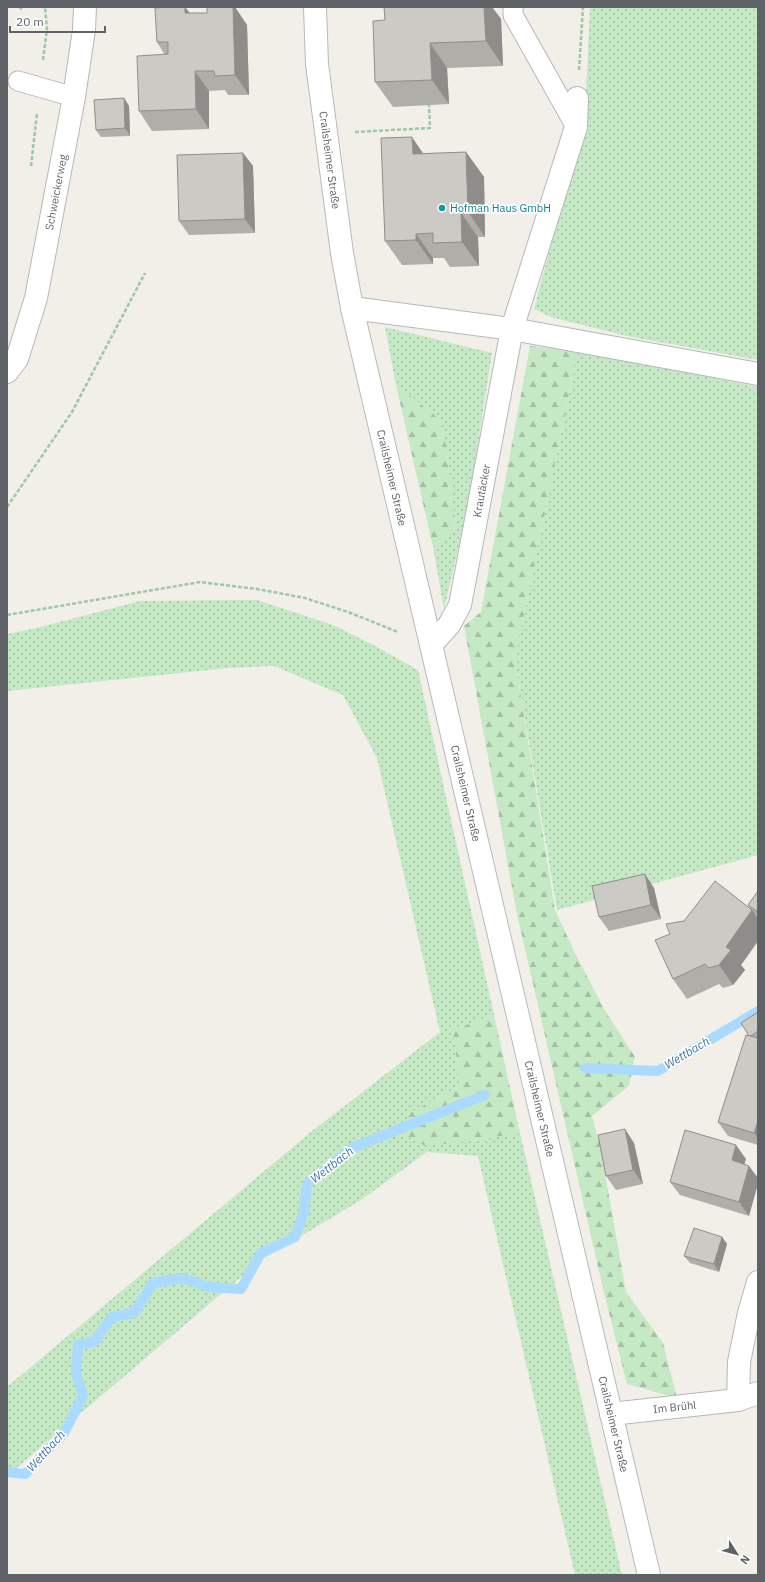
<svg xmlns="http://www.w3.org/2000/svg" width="765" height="1582" font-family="'IBM Plex Sans',sans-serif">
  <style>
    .grass { fill: url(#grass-dots) }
    .forest { fill: url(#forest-firs) }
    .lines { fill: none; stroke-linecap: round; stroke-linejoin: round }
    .stream { stroke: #aadaff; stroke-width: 10 }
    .lane-casing { stroke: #b5b8bc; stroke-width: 21 }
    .street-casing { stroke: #b5b8bc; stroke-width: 24 }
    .secondary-casing { stroke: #b6babf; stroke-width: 24 }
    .path { stroke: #9cc7a9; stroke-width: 2.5; stroke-dasharray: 4 2; stroke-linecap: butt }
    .lane { stroke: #fff; stroke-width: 19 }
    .street { stroke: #fff; stroke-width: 22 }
    .secondary { stroke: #fff; stroke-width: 22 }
    .wall { fill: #afaea9 }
    .shaded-wall { fill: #8f8d8a }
    .building { fill: #cccac5; stroke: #8f8d8a }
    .culture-dot { fill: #0f9aa8; stroke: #fff; stroke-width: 1.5 }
    .labels { text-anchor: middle; stroke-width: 3.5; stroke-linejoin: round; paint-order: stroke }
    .street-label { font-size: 11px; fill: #5f6368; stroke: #fff }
    .culture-label { font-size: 11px; fill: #0d838f; stroke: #fff; text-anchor: start }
    .water-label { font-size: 12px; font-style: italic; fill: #4174aa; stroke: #fff }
  </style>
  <defs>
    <pattern id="grass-dots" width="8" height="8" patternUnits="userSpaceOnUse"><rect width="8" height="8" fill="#c5e8c5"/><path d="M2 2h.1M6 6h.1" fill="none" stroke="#a3c0a4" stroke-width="1.8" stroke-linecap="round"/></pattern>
    <pattern id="forest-firs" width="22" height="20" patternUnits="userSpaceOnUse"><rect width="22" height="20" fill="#c5e8c5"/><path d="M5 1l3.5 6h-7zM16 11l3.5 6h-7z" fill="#a3c0a4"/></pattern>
  </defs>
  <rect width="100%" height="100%" fill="#f1efe8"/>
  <g class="grass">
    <polygon points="590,7 758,7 758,360 627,336 551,317 534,309 585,117"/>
    <polygon points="385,327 492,353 468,507 444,609 433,547 456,528 443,422 396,385"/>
    <polygon points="578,351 758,387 758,855 557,910 515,659"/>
    <polygon points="257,600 333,625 377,647 418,670 494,1015 453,1030 460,1086 408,1114 469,1141 520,1133 622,1575 575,1575 478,1156 427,1152 361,1200 261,1260 7,1476 7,1387 311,1132 440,1032 377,758 343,695 274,666 228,668 7,691 7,634 37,628 140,601"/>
  </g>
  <g class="forest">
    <polygon points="530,346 578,351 515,659 555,910 575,953 604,1009 635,1057 629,1086 592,1116 600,1145 626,1292 663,1343 677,1398 627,1384 605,1297 517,914 464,626 481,612"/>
    <polygon points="396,385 443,422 456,528 433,547"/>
    <polygon points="494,1015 520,1133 469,1141 425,1146 402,1133 408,1114 460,1086 453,1030"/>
  </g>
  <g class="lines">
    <g class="stream">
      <polyline points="585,1068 658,1071 758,1011"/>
      <polyline points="7,1472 25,1474 64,1433 83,1396 76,1374 78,1345 94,1342 112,1317 134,1313 153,1283 182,1278 209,1287 241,1289 261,1253 295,1237 304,1212 307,1184 352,1148 485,1095"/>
    </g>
    <defs>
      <g id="lane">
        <polyline points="513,7 513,15 576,127"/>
        <polyline points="18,81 74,97"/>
      </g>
      <g id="street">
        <polyline points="352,308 512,329 758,374"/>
        <path id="s1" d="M7 372 17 359 36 298 74 97 84 30 85 7"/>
        <path id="s2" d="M431 645 449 625 460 605 512 329 576 127 577 98"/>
        <polyline points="758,1282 749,1313 739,1362 738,1400 758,1393"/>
        <path id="s3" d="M611 1414 738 1400"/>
      </g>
      <g id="secondary">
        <path id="s4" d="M315 7 317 64 342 253 352 308 649 1575"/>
      </g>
    </defs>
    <use href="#lane" class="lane-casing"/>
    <use href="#street" class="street-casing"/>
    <use href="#secondary" class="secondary-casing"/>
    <g class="path">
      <polyline points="19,7 22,9"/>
      <polyline points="43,60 47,29 45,7"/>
      <polyline points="579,70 583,7"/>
      <polyline points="355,132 430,128 429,105"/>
      <polyline points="31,166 37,113"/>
      <polyline points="7,507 72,412 145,273"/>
      <polyline points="7,615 200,582 257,589 305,598 348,612 398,632"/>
    </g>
    <use href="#lane" class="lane"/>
    <use href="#street" class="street"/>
    <use href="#secondary" class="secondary"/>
  </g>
  <g class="wall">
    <polygon points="171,7 185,7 190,13 207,13 207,7 235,7 247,25 249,95 228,95 225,90 209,91 209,129 152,131 139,111 165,55 157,42"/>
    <polygon points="384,7 492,7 501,19 503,66 447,68 449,104 393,107 375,82 385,20"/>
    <polygon points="124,98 129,106 130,136 101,137 96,130"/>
    <polygon points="466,152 484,177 485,237 478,237 479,266 450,267 444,258 433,258 433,264 402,265 385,241 424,154"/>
    <polygon points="243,153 253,166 255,233 189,235 179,221"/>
    <polygon points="654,888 661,919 609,931 599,917"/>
    <polygon points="758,891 758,916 755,914 758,918 758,941 741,965 745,970 733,985 723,988 719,984 687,999 673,979 750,908 748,905"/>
    <polygon points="758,1012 758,1145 728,1136 718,1122"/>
    <polygon points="634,1143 643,1184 616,1190 606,1176"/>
    <polygon points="746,1159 744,1164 749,1216 680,1195 670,1182"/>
    <polygon points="722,1237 727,1244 719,1272 690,1263 684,1256"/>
  </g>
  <g class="shaded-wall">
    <polygon points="185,7 199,26 185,13"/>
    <polygon points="233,7 235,7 247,25 249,95 235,75"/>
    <polygon points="482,7 492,7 501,19 503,66 486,41"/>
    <polygon points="430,43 447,68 449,104 432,80"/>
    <polygon points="195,71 209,91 209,129 196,109"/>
    <polygon points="124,98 129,106 130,136 125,128"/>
    <polygon points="412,137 429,162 413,154"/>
    <polygon points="466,152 484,177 485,237 468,212"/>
    <polygon points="243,153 253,166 255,233 245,219"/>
    <polygon points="461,213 478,237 479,266 462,242"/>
    <polygon points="416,234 433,258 433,264 416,240"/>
    <polygon points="645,874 654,888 661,919 651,905"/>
    <polygon points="752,910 758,918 758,941 741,965 745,970 733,985 719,965 726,947"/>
    <polygon points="758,1121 758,1138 754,1133"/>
    <polygon points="625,1129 634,1143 643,1184 633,1170"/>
    <polygon points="736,1145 746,1159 741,1174 732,1160"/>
    <polygon points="749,1166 758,1178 758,1184 749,1216 739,1202"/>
    <polygon points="722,1237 727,1244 719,1272 714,1264"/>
  </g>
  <g class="building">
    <polygon points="171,7 185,7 185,13 207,13 207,7 233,7 235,75 215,76 214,71 195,71 196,109 139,111 137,56 168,54 168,42 157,42 155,8"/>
    <polygon points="384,7 484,7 486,41 430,43 432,80 375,82 373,21 385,20"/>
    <polygon points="124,98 125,128 96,130 94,100"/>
    <polygon points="412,137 413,154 466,152 468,212 461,213 462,242 433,243 433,233 416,234 416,240 385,241 381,138"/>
    <polygon points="243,153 245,219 179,221 177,155"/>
    <polygon points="645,874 651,905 599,917 592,886"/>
    <polygon points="715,881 752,910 726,947 731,950 719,965 709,968 705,964 673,979 655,940 670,934 666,924 684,921"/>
    <polygon points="758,891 758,912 748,905"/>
    <polygon points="758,1012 758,1031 751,1036 749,1036 741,1023"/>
    <polygon points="746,1035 758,1038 758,1121 754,1133 718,1122"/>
    <polygon points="625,1129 633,1170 606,1176 598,1135"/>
    <polygon points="685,1130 736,1145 732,1160 749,1166 739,1202 670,1182"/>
    <polygon points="694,1228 722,1237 714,1264 684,1256"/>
  </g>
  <circle class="culture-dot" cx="442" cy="208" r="4"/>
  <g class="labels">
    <g class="street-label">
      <text dy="4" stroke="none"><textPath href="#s4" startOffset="154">Crailsheimer Straße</textPath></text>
      <text dy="4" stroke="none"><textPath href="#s1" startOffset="188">Schweickerweg</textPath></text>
      <text dy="4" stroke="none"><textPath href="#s4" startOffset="478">Crailsheimer Straße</textPath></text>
      <text dy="4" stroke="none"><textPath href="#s2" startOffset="166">Krautäcker</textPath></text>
      <text dy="4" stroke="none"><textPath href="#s4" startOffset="802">Crailsheimer Straße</textPath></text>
      <text dy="4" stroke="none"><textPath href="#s4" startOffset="1126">Crailsheimer Straße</textPath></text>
      <text dy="4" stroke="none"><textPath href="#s3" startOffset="64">Im Brühl</textPath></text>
      <text dy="4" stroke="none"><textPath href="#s4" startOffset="1450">Crailsheimer Straße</textPath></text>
    </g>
    <g class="culture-label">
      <text x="450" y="212">Hofman Haus GmbH</text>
    </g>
    <g class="water-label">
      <text transform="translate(687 1053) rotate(-31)" y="4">Wettbach</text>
      <text transform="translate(332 1165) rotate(-38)" y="4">Wettbach</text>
      <text transform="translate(46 1451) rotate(-48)" y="4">Wettbach</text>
    </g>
  </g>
  <rect width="765" height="1582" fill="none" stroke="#5f6368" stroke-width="16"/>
  <g transform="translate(737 1554) rotate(126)" stroke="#ffffff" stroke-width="3" paint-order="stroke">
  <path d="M0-3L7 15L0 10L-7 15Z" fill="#5f6368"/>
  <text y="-6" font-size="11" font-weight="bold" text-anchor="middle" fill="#5f6368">N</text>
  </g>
  <path d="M10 26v6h95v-6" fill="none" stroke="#5f6368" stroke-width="2"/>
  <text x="16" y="26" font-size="12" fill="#5f6368" stroke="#ffffff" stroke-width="3" paint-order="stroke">20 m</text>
</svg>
